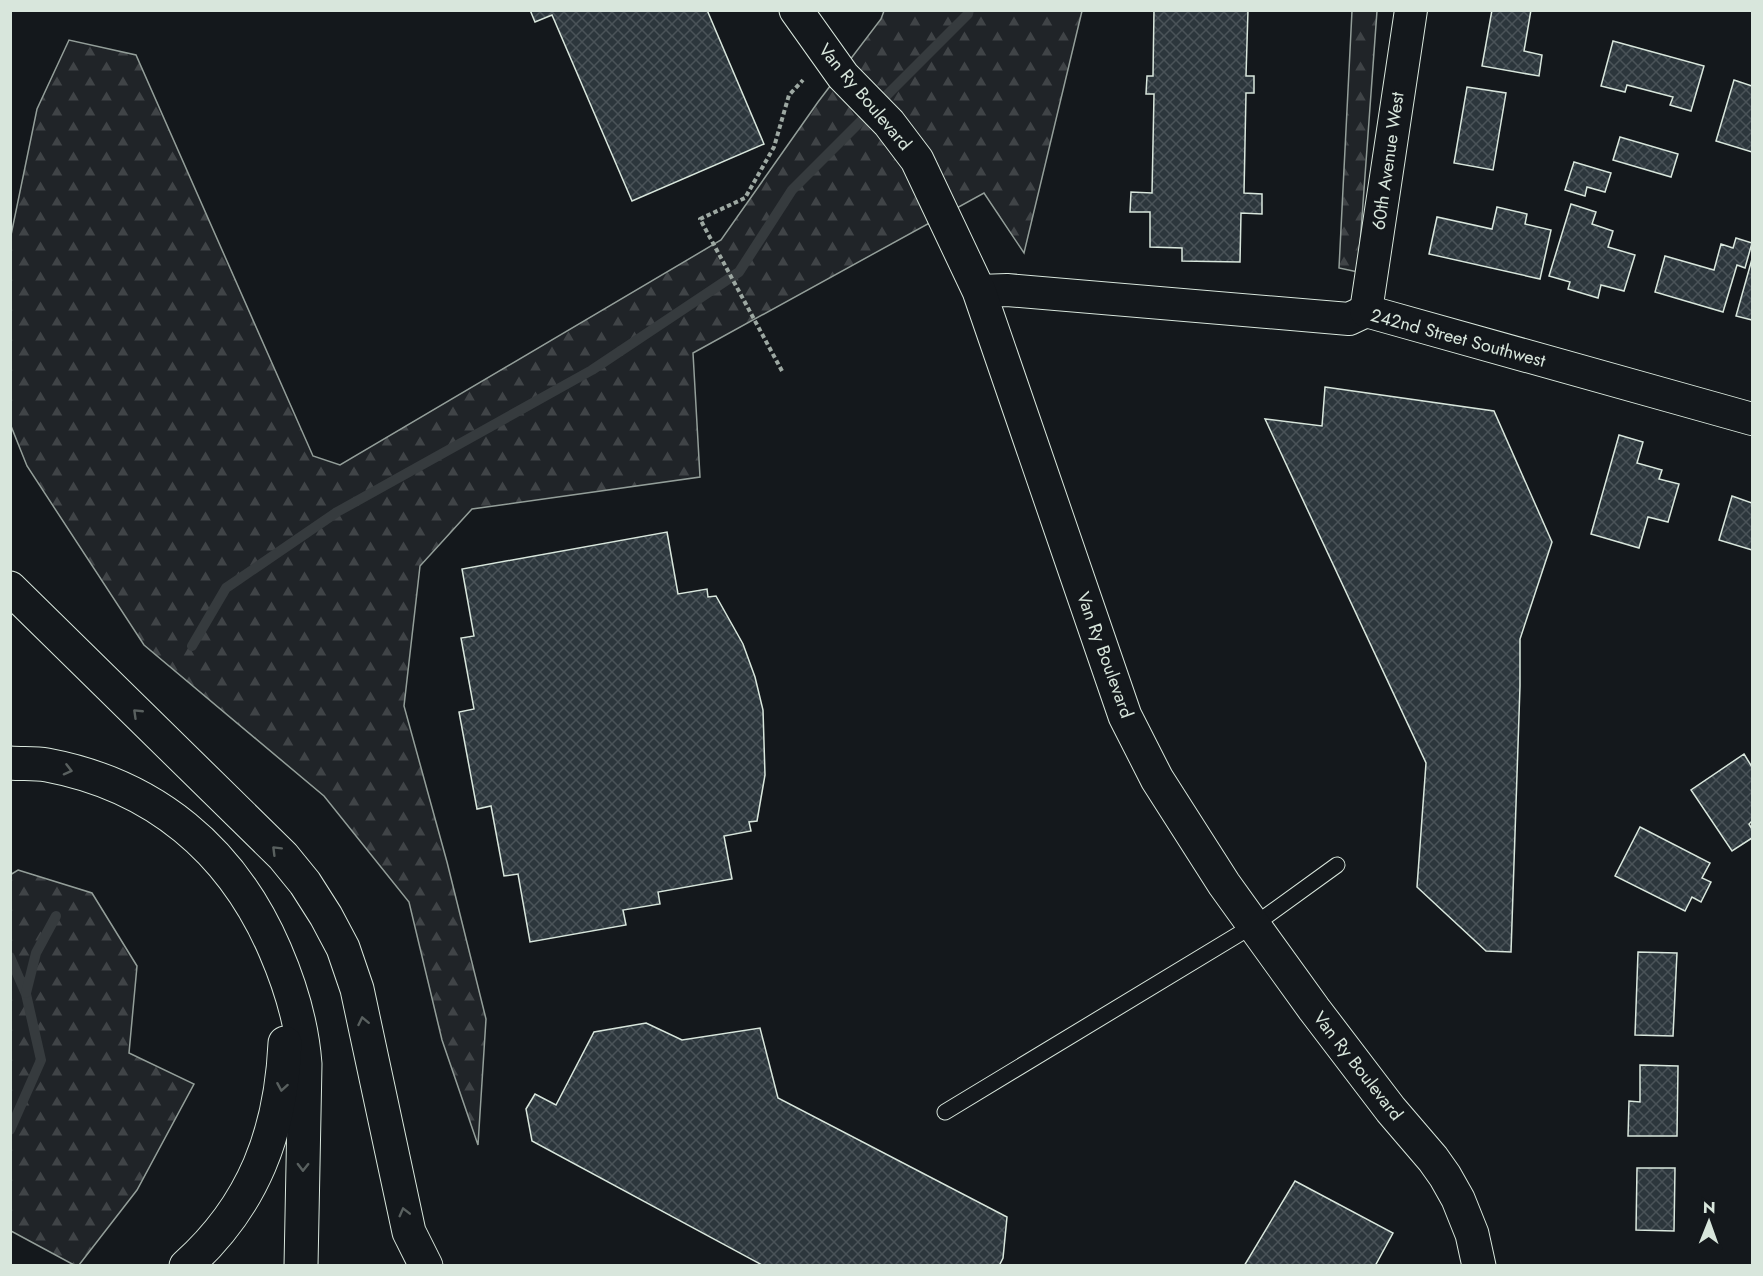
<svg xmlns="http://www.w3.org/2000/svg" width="1763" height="1276" font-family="Jost,sans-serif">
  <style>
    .forest { fill: url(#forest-firs); stroke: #939e99; stroke-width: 1.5 }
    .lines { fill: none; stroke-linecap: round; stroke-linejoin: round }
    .stream { stroke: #363b3e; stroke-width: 10 }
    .building { fill: url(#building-cross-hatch); stroke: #d8e6dc; stroke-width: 1.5 }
    .service-casing { stroke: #d8e6dc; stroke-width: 17 }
    .minor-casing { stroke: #d8e6dc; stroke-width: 34 }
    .tertiary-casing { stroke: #d8e6dc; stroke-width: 35 }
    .motorway-casing { stroke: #d8e6dc; stroke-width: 35 }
    .path { stroke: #9da8a2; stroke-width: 4; stroke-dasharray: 4.5 3; stroke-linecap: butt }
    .service { stroke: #14181c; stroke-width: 15 }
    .minor { stroke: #14181c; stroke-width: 32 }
    .tertiary { stroke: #14181c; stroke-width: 33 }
    .motorway { stroke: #14181c; stroke-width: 33 }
    .oneway { stroke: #59605f }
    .labels { text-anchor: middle; stroke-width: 4.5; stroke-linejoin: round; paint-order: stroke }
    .street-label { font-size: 18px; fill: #d8e6dc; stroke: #14181c }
  </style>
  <defs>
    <pattern id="forest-firs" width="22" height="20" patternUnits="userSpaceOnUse" patternTransform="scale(1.5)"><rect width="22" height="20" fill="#202428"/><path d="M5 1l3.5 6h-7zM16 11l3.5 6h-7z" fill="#404447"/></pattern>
    <pattern id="building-cross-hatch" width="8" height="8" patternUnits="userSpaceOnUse" patternTransform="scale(1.5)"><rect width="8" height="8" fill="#2c363c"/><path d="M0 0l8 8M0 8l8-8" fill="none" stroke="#4a5358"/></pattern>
  </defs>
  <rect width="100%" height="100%" fill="#14181c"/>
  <g class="forest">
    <polygon points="884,11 1082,11 1024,253 984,193 693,353 700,477 472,509 420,566 404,706 447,862 486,1019 478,1145 442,1040 409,902 324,796 144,645 27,466 11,426 11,235 37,109 69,40 136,55 313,456 340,465 721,240 818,102 881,19"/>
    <polygon points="1352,11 1377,11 1358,272 1339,268"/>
    <polygon points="18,870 92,893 137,966 129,1053 194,1084 137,1190 79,1265 74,1265 11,1231 10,875"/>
  </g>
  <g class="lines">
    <g class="stream">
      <polyline points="192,646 226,588 337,512 592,370 739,272 792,190 968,14 969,10"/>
      <polyline points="10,957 26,994 41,1060 10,1130"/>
      <polyline points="26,993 36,953 56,916"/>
    </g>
  </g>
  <g class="building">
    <polygon points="530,10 707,10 764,144 632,201 552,15 535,22"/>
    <polygon points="1154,10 1248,10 1246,76 1254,76 1254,93 1246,93 1244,193 1262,194 1262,214 1241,213 1240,262 1182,261 1182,248 1150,247 1150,212 1130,212 1131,192 1152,193 1154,94 1146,94 1147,76 1153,76"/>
    <polygon points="1492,10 1531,10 1524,51 1542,55 1539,76 1482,66"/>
    <polygon points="1613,41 1704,66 1691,111 1670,105 1673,97 1627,85 1625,92 1601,86"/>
    <polygon points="1734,80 1752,86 1752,152 1716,141"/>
    <polygon points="1467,87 1506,93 1493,170 1454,163"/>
    <polygon points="1620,137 1678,154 1671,177 1613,160"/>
    <polygon points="1574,162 1611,173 1605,192 1587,187 1585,196 1565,190"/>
    <polygon points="1571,204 1596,212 1592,224 1613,231 1608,247 1635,255 1624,291 1601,285 1598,298 1568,289 1570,282 1549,276"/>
    <polygon points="1497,207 1527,214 1525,224 1551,230 1540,279 1429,254 1437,217 1492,229"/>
    <polygon points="1736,238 1752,243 1745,268 1737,265 1723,312 1655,292 1665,256 1714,270 1721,244 1733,248"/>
    <polygon points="1752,259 1752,320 1736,316"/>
    <polygon points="1325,387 1494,411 1552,542 1520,639 1520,686 1511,952 1486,951 1417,887 1426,763 1265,419 1322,426"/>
    <polygon points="1619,435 1643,442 1637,463 1662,470 1659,479 1679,484 1668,522 1648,517 1639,548 1591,534"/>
    <polygon points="1732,496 1752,503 1752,550 1719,540"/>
    <polygon points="667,532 678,594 707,589 708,597 716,596 743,644 755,677 763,710 765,775 757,821 749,822 751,831 724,836 732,879 658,892 660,904 623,910 626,925 530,942 518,874 504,876 491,806 477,809 459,712 474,709 461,638 474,636 462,569"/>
    <polygon points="1744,754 1752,767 1752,821 1749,824 1752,829 1752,838 1732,851 1691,790"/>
    <polygon points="1640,827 1710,863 1702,878 1711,882 1701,902 1692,897 1685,911 1615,876"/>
    <polygon points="1638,952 1677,953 1673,1036 1635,1035"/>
    <polygon points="646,1023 682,1040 760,1028 778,1098 1007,1217 1003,1258 999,1266 764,1266 532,1141 526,1109 535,1094 556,1105 594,1032"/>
    <polygon points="1640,1065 1678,1066 1677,1136 1628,1136 1629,1101 1640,1102"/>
    <polygon points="1637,1168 1675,1168 1674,1231 1636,1230"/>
    <polygon points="1295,1181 1393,1233 1375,1266 1244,1266"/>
  </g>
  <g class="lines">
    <defs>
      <polyline id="service" points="945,1112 1254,925 1337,865"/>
      <g id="minor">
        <polyline points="979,291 1007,290 1349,319 1366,311 1752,419"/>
        <polyline points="1366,311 1411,10"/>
      </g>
      <polyline id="tertiary" points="796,10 843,76 889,123 917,160 979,291 1125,716 1157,779 1224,884 1314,1009 1391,1110 1433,1159 1445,1176 1458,1199 1472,1234 1479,1266"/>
      <g id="motorway">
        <polyline points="10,588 283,856 305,883 326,916 343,948 357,989 409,1232 426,1266"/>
        <path d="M10 763C22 764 35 763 47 765 154 785 232 850 275 950 291 987 302 1023 305 1064L301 1266"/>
        <path d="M186 1266C254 1205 281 1132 285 1043"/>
      </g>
    </defs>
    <use href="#service" class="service-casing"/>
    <use href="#minor" class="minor-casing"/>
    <use href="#tertiary" class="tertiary-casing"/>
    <use href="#motorway" class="motorway-casing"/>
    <polyline class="path" points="782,371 700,219 745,198 774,147 789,95 803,80"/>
    <use href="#service" class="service"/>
    <use href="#minor" class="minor"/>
    <use href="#tertiary" class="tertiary"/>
    <use href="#motorway" class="motorway"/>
  </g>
  <defs><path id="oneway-chevron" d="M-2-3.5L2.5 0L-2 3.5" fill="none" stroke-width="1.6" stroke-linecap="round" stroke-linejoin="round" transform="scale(1.5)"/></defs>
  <g class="oneway">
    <use href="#oneway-chevron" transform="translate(137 713) rotate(-136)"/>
    <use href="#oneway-chevron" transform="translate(68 770) rotate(14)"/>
    <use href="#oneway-chevron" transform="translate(276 850) rotate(-135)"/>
    <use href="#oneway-chevron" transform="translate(363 1021) rotate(-102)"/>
    <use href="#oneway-chevron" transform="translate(282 1087) rotate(100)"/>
    <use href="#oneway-chevron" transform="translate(303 1167) rotate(91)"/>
    <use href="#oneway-chevron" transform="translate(404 1212) rotate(-104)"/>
  </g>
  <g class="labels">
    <g class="street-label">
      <text transform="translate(865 97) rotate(50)" y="6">Van Ry Boulevard</text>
      <text transform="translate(1388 161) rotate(-82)" y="6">60th Avenue West</text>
      <text transform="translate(1458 338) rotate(15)" y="6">242nd Street Southwest</text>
      <text transform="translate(1105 655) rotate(70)" y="6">Van Ry Boulevard</text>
      <text transform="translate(1358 1066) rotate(52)" y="6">Van Ry Boulevard</text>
    </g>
  </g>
  <rect width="1763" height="1276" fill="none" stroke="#d8e6dc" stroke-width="24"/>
  <g transform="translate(1709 1222) rotate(1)" stroke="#14181c" stroke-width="4.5" paint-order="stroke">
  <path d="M0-4.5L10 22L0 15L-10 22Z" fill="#d8e6dc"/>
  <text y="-9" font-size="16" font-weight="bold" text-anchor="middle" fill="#d8e6dc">N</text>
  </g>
</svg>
